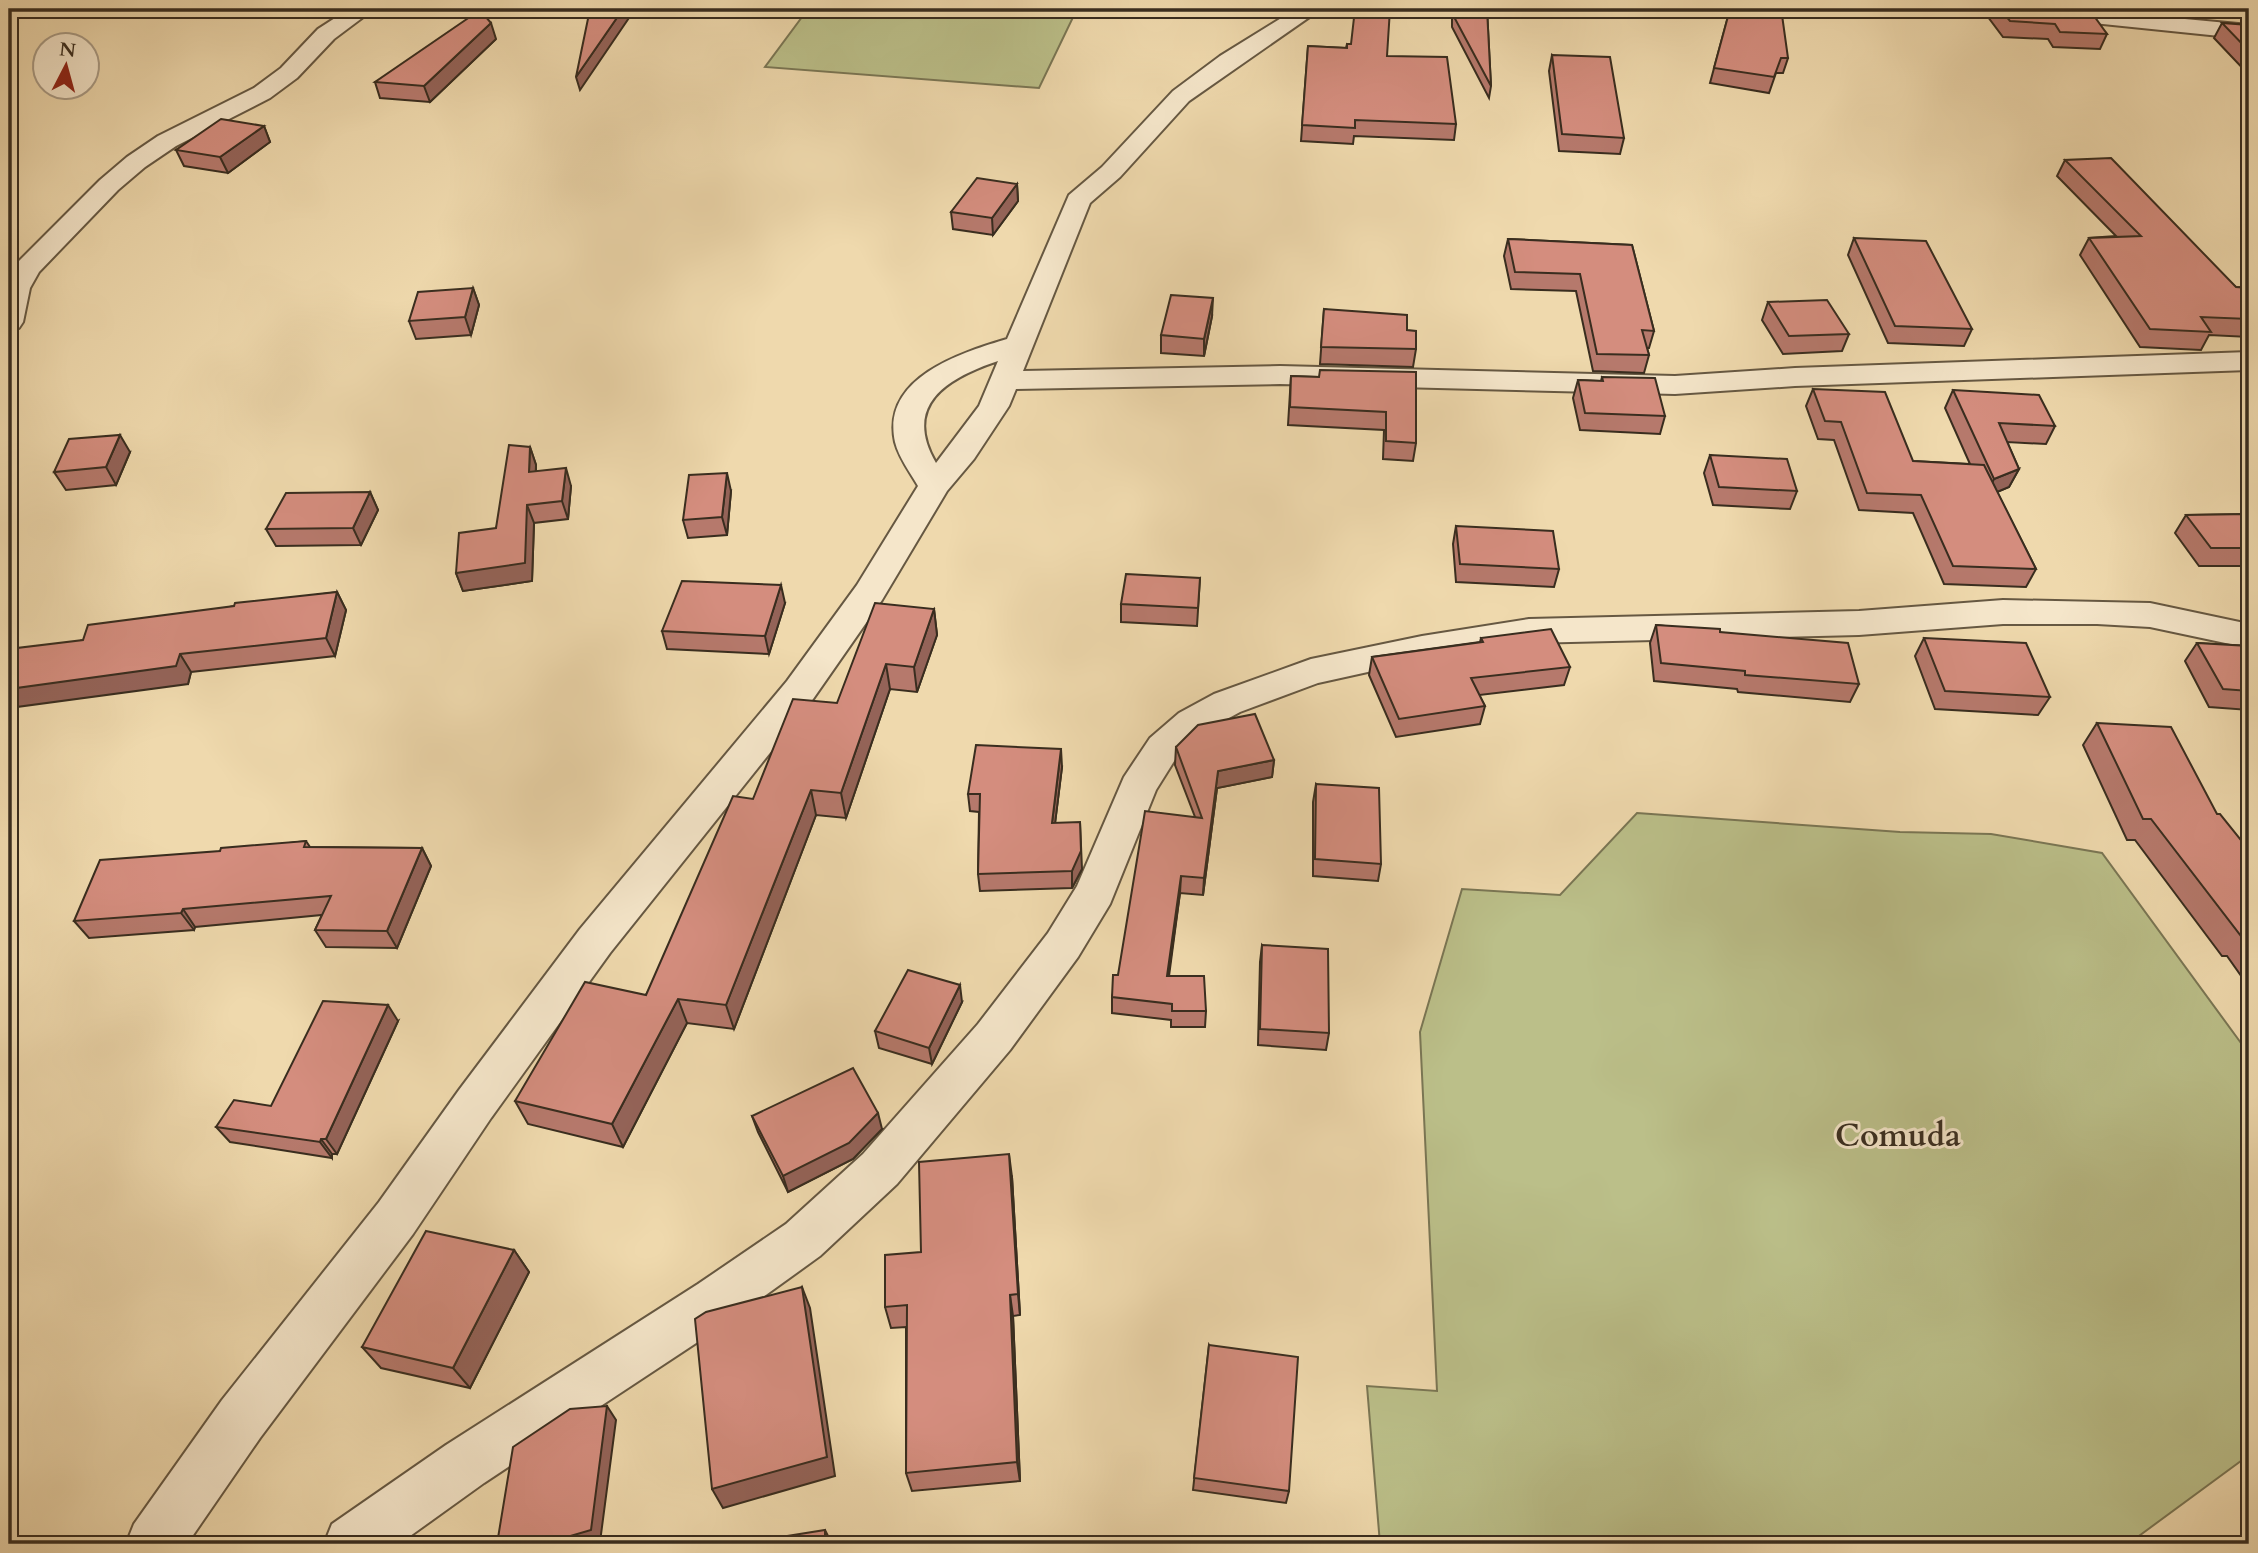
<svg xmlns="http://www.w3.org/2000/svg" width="2258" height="1553" font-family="Cardo,serif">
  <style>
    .green { fill: #bbbf89; stroke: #7a7654; stroke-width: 2 }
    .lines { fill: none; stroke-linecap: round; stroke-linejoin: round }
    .minor-casing { stroke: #665842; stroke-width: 4 }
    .minor { fill: #f5e6ca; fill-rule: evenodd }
    .wall { fill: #b6796c; stroke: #392d1f; stroke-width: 2 }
    .shaded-wall { fill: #946358; stroke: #392d1f; stroke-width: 2 }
    .building { fill: #d48d7e; stroke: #392d1f; stroke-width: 2 }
    .labels { text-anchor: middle; stroke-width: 6; stroke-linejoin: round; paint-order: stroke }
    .near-neighbourhood-label { font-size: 32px; font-weight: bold; fill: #392d1f; stroke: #f5e6ca }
  </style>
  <rect width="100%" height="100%" fill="#efd9ad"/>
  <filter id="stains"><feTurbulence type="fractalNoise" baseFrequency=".00286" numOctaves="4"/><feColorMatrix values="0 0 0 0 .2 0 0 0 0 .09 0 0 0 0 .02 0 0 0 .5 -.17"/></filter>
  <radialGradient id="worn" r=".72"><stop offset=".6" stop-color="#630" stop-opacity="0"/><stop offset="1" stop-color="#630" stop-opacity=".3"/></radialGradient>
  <g class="green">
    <polygon points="808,9 1077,9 1039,88 765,67"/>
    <polygon points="1637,813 1900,832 1991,834 2102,853 2249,1054 2249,1455 2128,1544 1380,1544 1367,1386 1437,1391 1420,1032 1462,889 1560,895"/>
  </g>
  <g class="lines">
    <defs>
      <g id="minor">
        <polygon points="349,9 374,9 334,39 297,78 270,98 176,146 145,167 118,190 39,272 30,288 23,322 19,328 9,330 9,277 18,262 100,180 127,157 158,136 254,88 281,68 318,29"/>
        <path d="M1296 9H1321L1189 101 1120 177 1090 203 1023 371 1280 366 1675 376 1795 368 2249 352V370L1795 386 1675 394 1280 384 1016 389 1009 406 974 459 947 491 882 600 813 699 610 953 491 1118 413 1234 260 1438 187 1544H126L134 1524 222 1400 379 1202 459 1090 580 929 787 681 857 585 918 486C910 472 899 458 895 442 881 378 960 353 1007 339L1069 195 1102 167 1173 91 1220 56ZM998 361 979 406 936 463C902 405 947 378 998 361Z"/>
        <polygon points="2003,9 2078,9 2249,25 2249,39 2014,15 2006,14"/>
        <polygon points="2003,600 2150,603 2249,624 2249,648 2150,627 2097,624 2003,624 1859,635 1529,643 1422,660 1318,683 1240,712 1205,731 1176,758 1156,790 1110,904 1078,957 1010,1050 897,1184 820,1256 734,1318 484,1483 399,1544 324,1544 332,1524 446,1445 698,1284 786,1224 863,1154 978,1024 1048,933 1077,886 1124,777 1150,738 1179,713 1214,694 1311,659 1422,636 1529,619 1859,611"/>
      </g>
    </defs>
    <use href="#minor" class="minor-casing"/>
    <use href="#minor" class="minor"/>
  </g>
  <g class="wall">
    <polygon points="1452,9 1487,9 1491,86 1489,98 1452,27"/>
    <polygon points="1730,9 1788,58 1783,73 1776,73 1769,93 1710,83"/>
    <polygon points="1982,9 2084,9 2107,34 2100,49 2053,47 2048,39 2003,37"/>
    <polygon points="2222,23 2249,25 2249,75 2214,38"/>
    <polygon points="496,39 430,102 380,98 375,82"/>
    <polygon points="1347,44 1387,56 1456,124 1454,140 1354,136 1353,144 1301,141 1308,46 1346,48"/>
    <polygon points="1552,55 1624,138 1620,154 1559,151 1549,71"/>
    <polygon points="264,126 270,142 228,173 184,166 176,150"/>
    <polygon points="2065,160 2236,287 2249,288 2249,337 2209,335 2201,350 2140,347 2080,255 2089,238 2116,236 2057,176"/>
    <polygon points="1017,184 1018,201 993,235 953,229 951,212"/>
    <polygon points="1854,238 1972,329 1964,346 1888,343 1848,255"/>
    <polygon points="1508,239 1632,245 1654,331 1649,348 1647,348 1649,355 1644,373 1593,371 1576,291 1511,289 1504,256"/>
    <polygon points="473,288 479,305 471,335 416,339 409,321"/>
    <polygon points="1768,302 1849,334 1842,351 1783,354 1762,320"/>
    <polygon points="1324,309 1407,330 1416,349 1413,367 1320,364"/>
    <polygon points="1212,316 1204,356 1161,353 1161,335"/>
    <polygon points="1416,372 1416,443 1413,461 1383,459 1384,430 1288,425 1291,376 1319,377"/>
    <polygon points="1602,377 1665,416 1660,434 1580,430 1573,398 1578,380 1601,381"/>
    <polygon points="1813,389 1913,461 1970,464 1945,408 1953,390 2055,426 2046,444 2007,442 2019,469 2009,487 1997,492 2036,569 2026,587 1944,584 1913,513 1859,510 1834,440 1818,439 1806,406"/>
    <polygon points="530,447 536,465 536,471 571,486 568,519 534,523 532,581 463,591 456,573 496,528"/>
    <polygon points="130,452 116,485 66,490 54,472"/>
    <polygon points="1710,455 1797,491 1790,509 1713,505 1704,473"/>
    <polygon points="731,491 727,535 688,538 683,520"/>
    <polygon points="370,492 378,510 361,545 276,546 266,529"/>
    <polygon points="2249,514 2249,566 2199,566 2175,533 2186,515"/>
    <polygon points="1456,526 1559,569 1554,587 1456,582 1453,544"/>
    <polygon points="1200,578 1197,626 1121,622 1121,604"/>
    <polygon points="337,592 346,610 335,656 191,672 188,684 83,640 234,606"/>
    <polygon points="785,603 769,654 667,649 662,631"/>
    <polygon points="934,609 937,635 917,692 890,689 846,818 816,815 734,1029 687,1023 623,1147 528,1124 515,1101 646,995 753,799 837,703"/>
    <polygon points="1656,625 1720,632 1859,684 1850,702 1738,692 1737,689 1654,681 1650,643"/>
    <polygon points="1481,638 1570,667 1564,685 1479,695 1485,706 1480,724 1396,737 1369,675 1372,657 1480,642"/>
    <polygon points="1924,638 2050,697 2038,715 1935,709 1915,656"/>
    <polygon points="2197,643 2249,646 2249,710 2209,707 2185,661"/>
    <polygon points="2097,723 2217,814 2249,850 2249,987 2227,956 2222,956 2135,840 2127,840 2083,745"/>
    <polygon points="1176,747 1274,760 1272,777 1217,788 1203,895 1180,893 1169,976 1206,1011 1205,1027 1171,1027 1171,1020 1112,1013 1112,997 1118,975 1195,817 1175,765"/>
    <polygon points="1062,767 1055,823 1082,869 1072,888 980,891 978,874 979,812 970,811 968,794"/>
    <polygon points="1316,784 1381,864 1378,881 1313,876 1313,802"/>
    <polygon points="306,841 310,847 422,848 431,866 397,948 326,947 315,930 322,915 195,927 194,930 89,938 74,921 220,851"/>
    <polygon points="1262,945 1329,1033 1326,1050 1258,1045 1260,962"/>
    <polygon points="962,1002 932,1064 879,1048 875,1031"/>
    <polygon points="398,1021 337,1154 332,1154 332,1158 230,1142 216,1127 271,1106"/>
    <polygon points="752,1116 882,1129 853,1159 788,1192 758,1132"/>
    <polygon points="1012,1177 1020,1315 1013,1316 1020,1481 912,1491 906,1473 906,1327 891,1328 885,1307 921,1252"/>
    <polygon points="514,1250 529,1272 470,1388 381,1368 362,1347"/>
    <polygon points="1209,1345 1289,1491 1286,1503 1193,1490"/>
  </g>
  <g class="shaded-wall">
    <polygon points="623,9 635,9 580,90 576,77"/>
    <polygon points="491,23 496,39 430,102 424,86"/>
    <polygon points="264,126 270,142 228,173 220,157"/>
    <polygon points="1017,184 1018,201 993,235 992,218"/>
    <polygon points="473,288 479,305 471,335 465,317"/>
    <polygon points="1213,298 1212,316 1204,356 1204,339"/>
    <polygon points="120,435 130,452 116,485 106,467"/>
    <polygon points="530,447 536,465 535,490 529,472"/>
    <polygon points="566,468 571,486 568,519 562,501"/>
    <polygon points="2019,469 2009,487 1985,497 1994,479"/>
    <polygon points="727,473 731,491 727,535 722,517"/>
    <polygon points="370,492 378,510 361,545 353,528"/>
    <polygon points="527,505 534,523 532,581 463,591 456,573"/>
    <polygon points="781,585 785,603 769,654 765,636"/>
    <polygon points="337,592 346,610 335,656 326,638"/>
    <polygon points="934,609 937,635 917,692 914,667"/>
    <polygon points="180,654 191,672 188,684 9,708 9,689"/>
    <polygon points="886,664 890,689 846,818 841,793"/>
    <polygon points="1061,749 1062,767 1053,840 1052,823"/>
    <polygon points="1274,760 1272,777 1217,788 1203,895 1204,878 1218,771"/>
    <polygon points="811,790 816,815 734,1029 726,1005"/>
    <polygon points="1080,822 1082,869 1072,888 1072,871"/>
    <polygon points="422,848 431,866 397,948 387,931"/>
    <polygon points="1181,876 1180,893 1166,992 1167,976"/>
    <polygon points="183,909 195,927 194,930 181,913"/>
    <polygon points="960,985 962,1002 932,1064 929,1048"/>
    <polygon points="678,999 687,1023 623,1147 612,1124"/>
    <polygon points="388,1005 398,1021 337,1154 326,1139"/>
    <polygon points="878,1113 882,1129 853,1159 788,1192 783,1176"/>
    <polygon points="321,1139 332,1154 332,1158 320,1142"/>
    <polygon points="1009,1154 1012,1177 1020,1315 1018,1294"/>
    <polygon points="514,1250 529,1272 470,1388 453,1368"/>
    <polygon points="802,1287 810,1308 835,1476 723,1508 712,1489"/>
    <polygon points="1010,1295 1013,1316 1020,1481 1017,1462"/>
    <polygon points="607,1406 616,1420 600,1542 592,1544 543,1544"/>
    <polygon points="825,1530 832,1544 825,1544"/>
  </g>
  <g class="building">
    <polygon points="590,9 623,9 576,77"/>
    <polygon points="1355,9 1390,9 1387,56 1447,57 1456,124 1355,120 1355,128 1302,125 1308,46 1347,48 1347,44 1351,44"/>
    <polygon points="1453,9 1487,9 1491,86 1453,15"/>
    <polygon points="1730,9 1740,9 1782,15 1788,58 1781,58 1774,77 1714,68"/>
    <polygon points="2000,9 2089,9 2107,34 2060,32 2055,24 2010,21"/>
    <polygon points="480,10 491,23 424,86 375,82"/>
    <polygon points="2222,23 2249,25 2249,51"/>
    <polygon points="1552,55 1610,57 1624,138 1562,134"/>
    <polygon points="221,119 264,126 220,157 176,150"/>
    <polygon points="2111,158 2236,287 2249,288 2249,319 2201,317 2211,332 2150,329 2089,238 2141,236 2065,160"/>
    <polygon points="977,178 1017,184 992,218 951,212"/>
    <polygon points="1854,238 1926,241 1972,329 1895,326"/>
    <polygon points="1508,239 1632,245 1654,331 1642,330 1649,355 1597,354 1580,274 1515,272"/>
    <polygon points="473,288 465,317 409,321 418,292"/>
    <polygon points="1171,295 1213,298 1204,339 1161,335"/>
    <polygon points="1827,300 1849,334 1789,336 1768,302"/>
    <polygon points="1324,309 1407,315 1407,330 1416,331 1416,349 1321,347"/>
    <polygon points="1320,370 1416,372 1416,443 1386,441 1386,412 1290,407 1291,376 1319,377"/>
    <polygon points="1602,377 1655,378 1665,416 1585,413 1578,380 1603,381"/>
    <polygon points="1813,389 1885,392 1913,461 1984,465 2036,569 1953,566 1921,495 1867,493 1841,422 1825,421"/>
    <polygon points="1953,390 2039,395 2055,426 1999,423 2019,469 1994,479"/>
    <polygon points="120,435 106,467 54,472 69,439"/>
    <polygon points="509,445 530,447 529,472 566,468 562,501 527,505 525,563 456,573 459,533 496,528"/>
    <polygon points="1710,455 1787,459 1797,491 1719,487"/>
    <polygon points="727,473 722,517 683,520 689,475"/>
    <polygon points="370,492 353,528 266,529 286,493"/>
    <polygon points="2249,514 2249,548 2211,548 2186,515"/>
    <polygon points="1456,526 1553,531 1559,569 1460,564"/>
    <polygon points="1126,574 1200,578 1198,608 1121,604"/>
    <polygon points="682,581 781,585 765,636 662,631"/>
    <polygon points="337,592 326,638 180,654 176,666 9,689 9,649 83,640 88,625 234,606 235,603"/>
    <polygon points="875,603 934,609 914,667 886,664 841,793 811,790 726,1005 678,999 612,1124 515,1101 585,982 646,995 733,796 753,799 793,699 837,703"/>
    <polygon points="1656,625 1720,629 1720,632 1848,643 1859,684 1745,675 1745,671 1661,663"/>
    <polygon points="1551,629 1570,667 1471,678 1485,706 1399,719 1372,657 1483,642 1481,638"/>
    <polygon points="1924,638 2026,643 2050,697 1945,691"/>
    <polygon points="2197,643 2249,646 2249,691 2223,689"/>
    <polygon points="1255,714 1274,760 1218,771 1204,878 1181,876 1167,976 1204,976 1206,1011 1172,1011 1172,1004 1112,997 1113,975 1118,975 1145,811 1202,818 1176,747 1198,725"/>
    <polygon points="2097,723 2171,727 2217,814 2220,814 2249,850 2249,941 2245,935 2241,936 2151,819 2143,819"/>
    <polygon points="976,745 1061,749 1052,823 1080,822 1081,851 1072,871 978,874 980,794 968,794"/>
    <polygon points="1316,784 1379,788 1381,864 1315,859"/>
    <polygon points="306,841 304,847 422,848 387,931 315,930 331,896 183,909 181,913 74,921 100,860 220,851 221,848"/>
    <polygon points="1262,945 1328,949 1329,1033 1260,1029"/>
    <polygon points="908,970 960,985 929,1048 875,1031"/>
    <polygon points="323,1001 388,1005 326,1139 321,1139 320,1142 216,1127 234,1100 271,1106"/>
    <polygon points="853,1068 878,1113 849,1143 783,1176 752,1116"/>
    <polygon points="1009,1154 1018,1294 1010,1295 1017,1462 906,1473 907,1305 885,1307 885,1255 921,1252 919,1162"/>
    <polygon points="426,1231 514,1250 453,1368 362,1347"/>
    <polygon points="802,1287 827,1457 712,1489 695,1319 706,1312"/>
    <polygon points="1209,1345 1298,1357 1289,1491 1194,1478"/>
    <polygon points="607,1406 591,1530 543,1544 497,1544 513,1447 570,1409"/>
    <polygon points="825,1530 825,1544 736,1544"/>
  </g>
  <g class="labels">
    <g class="near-neighbourhood-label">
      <text x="1898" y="1146">Comuda</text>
    </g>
  </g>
  <rect width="2258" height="1553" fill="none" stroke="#efd9ad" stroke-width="35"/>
  <rect x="10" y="10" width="2237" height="1532" fill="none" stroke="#392d1f" stroke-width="3.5"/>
  <rect x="18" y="18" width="2223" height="1518" fill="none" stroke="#392d1f" stroke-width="2"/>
  <g transform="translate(66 66) rotate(6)"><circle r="33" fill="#f5e6ca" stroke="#aa9c86" stroke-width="2"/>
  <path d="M0-5L12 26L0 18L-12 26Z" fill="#8f2418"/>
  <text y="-10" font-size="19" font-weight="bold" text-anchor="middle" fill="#392d1f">N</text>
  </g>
  <rect width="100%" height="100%" filter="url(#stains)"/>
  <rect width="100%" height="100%" fill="url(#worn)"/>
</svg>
